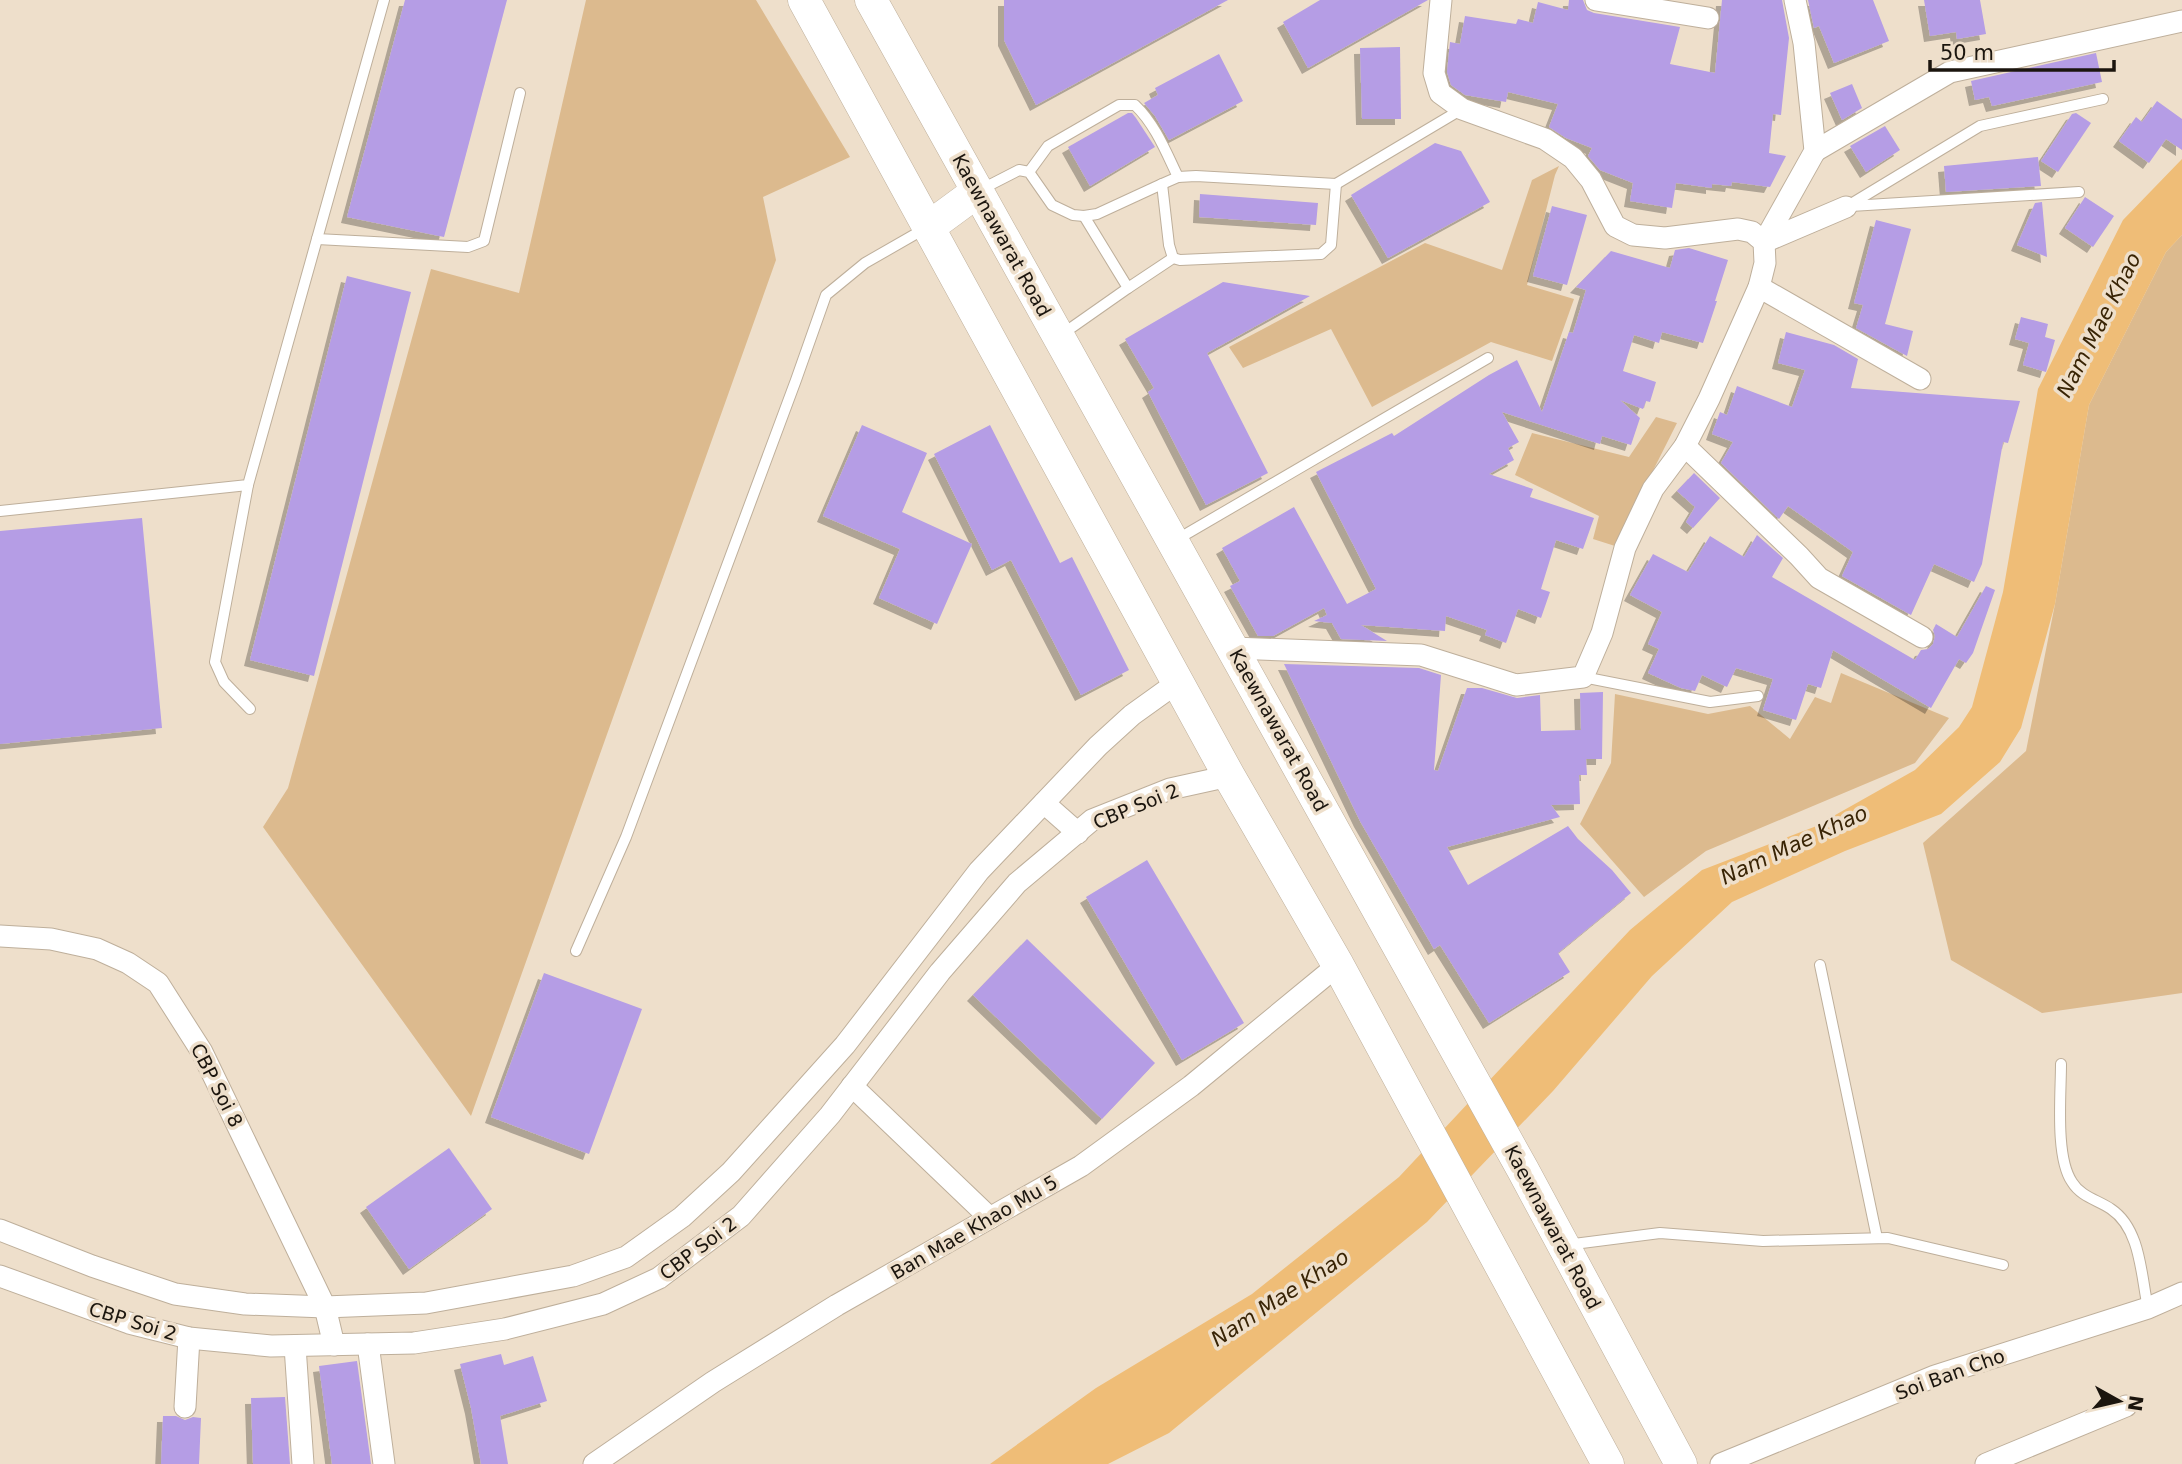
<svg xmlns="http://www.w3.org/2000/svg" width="2182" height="1464" font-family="'DejaVu Sans',sans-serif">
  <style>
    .green { fill: #dcba8e }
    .water { fill: #efbd77 }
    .building { fill: #b59de5; filter: url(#shadow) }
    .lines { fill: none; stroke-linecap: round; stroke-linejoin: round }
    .service-casing { stroke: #beaf9b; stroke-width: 12 }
    .minor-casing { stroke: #beaf9b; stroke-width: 23 }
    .primary-casing { stroke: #beaf9b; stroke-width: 33 }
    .service { stroke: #fff; stroke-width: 10 }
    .minor { stroke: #fff; stroke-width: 21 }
    .primary { stroke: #fff; stroke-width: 32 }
    .labels { text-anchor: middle; stroke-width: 7; stroke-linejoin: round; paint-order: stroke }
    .street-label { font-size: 19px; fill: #1b150e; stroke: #eedfcb }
    .water-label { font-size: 21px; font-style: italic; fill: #392405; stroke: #eedfcb }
  </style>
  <defs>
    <filter id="shadow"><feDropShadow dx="-6" dy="6" stdDeviation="0" flood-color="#0004"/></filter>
  </defs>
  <rect width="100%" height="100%" fill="#eedfcb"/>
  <g class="green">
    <polygon points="586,0 756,0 850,157 763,197 776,260 471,1116 263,827 288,788 431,269 519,293"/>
    <polygon points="1559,166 1555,175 1527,285 1574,299 1552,361 1491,342 1372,407 1331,329 1243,368 1229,347 1425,243 1502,270 1532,180"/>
    <polygon points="2182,235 2182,993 2042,1013 1951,960 1923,843 2026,751 2055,604 2089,405 2166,252"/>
    <polygon points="1656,417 1677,423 1615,546 1593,539 1599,516 1515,475 1532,433 1629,457"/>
    <polygon points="1841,673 1949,718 1915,763 1706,851 1644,897 1580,824 1611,763 1615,694 1708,714 1750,706 1790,739 1815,697 1831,703"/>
  </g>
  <polygon class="water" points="2182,159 2182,235 2166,252 2089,405 2055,604 2021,728 2000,762 1941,814 1845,851 1732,902 1652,976 1553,1091 1427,1222 1169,1433 1108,1464 990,1464 1096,1388 1252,1294 1399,1177 1630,930 1702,870 1814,827 1915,770 1959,727 1972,707 2003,592 2038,389 2123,220"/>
  <g class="building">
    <polygon points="405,0 507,0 444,237 347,217"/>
    <polygon points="1004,0 1228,0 1036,105 1004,40"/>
    <polygon points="1320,0 1428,0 1308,68 1283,22"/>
    <polygon points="1569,0 1583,0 1587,10 1594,13 1680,27 1670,64 1715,73 1722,0 1782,0 1789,38 1781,115 1773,114 1769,153 1786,156 1770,187 1732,182 1731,186 1712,184 1712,188 1676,183 1672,208 1630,201 1633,183 1600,170 1588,156 1592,148 1566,138 1549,127 1558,104 1508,92 1506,102 1465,95 1451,85 1447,72 1450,42 1460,44 1465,16 1516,24 1518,19 1533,23 1538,2 1568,10"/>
    <polygon points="1808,0 1873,0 1889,41 1834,63 1819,26 1814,28"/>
    <polygon points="1924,0 1980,0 1986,34 1957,39 1956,32 1930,36"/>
    <polygon points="1400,47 1401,119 1362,119 1360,48"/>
    <polygon points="2096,53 2102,82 1992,106 1989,97 1975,100 1971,81"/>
    <polygon points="1219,54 1243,101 1169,140 1155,116 1144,103 1158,95 1155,88"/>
    <polygon points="1852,84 1862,108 1842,120 1830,93"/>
    <polygon points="2157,101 2182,119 2182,150 2166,139 2149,163 2119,141 2136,117 2142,122"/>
    <polygon points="1128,113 1132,113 1136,118 1155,147 1090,186 1068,147"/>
    <polygon points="2076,113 2091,123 2058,172 2041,161 2072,114"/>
    <polygon points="1885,126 1900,150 1866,172 1850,146"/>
    <polygon points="1435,143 1461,151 1490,202 1388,258 1351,195"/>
    <polygon points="2038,157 2041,186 1946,192 1944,166"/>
    <polygon points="1200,194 1318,203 1316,225 1199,217"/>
    <polygon points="2085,197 2114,216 2093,247 2065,228"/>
    <polygon points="2042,202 2047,257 2017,245 2035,203"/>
    <polygon points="1552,206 1587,215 1567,285 1533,276"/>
    <polygon points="1876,220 1911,229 1885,324 1913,331 1907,356 1856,328 1863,305 1854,303"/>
    <polygon points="1689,248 1728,260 1715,301 1717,301 1703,343 1662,332 1659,343 1634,335 1623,371 1656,382 1650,402 1646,401 1643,409 1620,400 1640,418 1631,445 1602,436 1600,444 1502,412 1519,442 1508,448 1514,460 1489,474 1533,489 1530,497 1594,518 1583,549 1556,540 1541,589 1550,592 1541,618 1518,609 1506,643 1485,635 1487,630 1446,616 1445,631 1361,625 1387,641 1341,639 1332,623 1314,621 1327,615 1324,608 1273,636 1258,636 1230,586 1240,581 1222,548 1294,507 1347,604 1376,589 1316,472 1392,433 1394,436 1489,375 1517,360 1542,412 1569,332 1573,333 1586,290 1576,287 1611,251 1670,268 1675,250"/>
    <polygon points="347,276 411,292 314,676 250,660"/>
    <polygon points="1223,282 1310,296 1207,353 1268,473 1206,505 1148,392 1154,388 1125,339"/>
    <polygon points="2021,317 2048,324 2045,337 2055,340 2046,372 2023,365 2029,343 2015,339"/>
    <polygon points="1786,332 1834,345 1858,359 1851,388 2020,401 2008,443 2003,442 1982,564 1974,582 1934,564 1911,615 1842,576 1853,552 1788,506 1779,519 1721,463 1733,442 1712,434 1720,412 1727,415 1737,386 1792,407 1805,370 1778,363"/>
    <polygon points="862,425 927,453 902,512 972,544 937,624 879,598 900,549 823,516"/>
    <polygon points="990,425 1060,563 1072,557 1129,670 1081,695 1011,560 992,570 934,454"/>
    <polygon points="1694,473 1720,498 1693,528 1686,522 1695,507 1677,491"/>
    <polygon points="142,518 162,728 0,744 0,531"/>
    <polygon points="1757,535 1783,558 1772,577 1915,660 1921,650 1928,649 1933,644 1935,636 1933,630 1936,624 1957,637 1986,586 1995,590 1973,653 1966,663 1959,659 1931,708 1833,650 1821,688 1808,684 1796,720 1763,710 1773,679 1736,668 1727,687 1702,675 1695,691 1681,688 1648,673 1659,649 1648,644 1662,612 1630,595 1653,554 1688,572 1710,536 1744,557"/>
    <polygon points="1284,664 1419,668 1441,675 1434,770 1438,771 1467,688 1482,688 1517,698 1540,695 1541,731 1581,730 1580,693 1603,692 1602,759 1586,759 1587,775 1579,775 1580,804 1551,805 1560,817 1447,847 1468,885 1568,826 1578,839 1612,870 1631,893 1558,953 1570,972 1489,1023 1440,945 1434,949 1360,821"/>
    <polygon points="1147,860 1244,1023 1182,1060 1086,897"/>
    <polygon points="1027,939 1155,1063 1102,1119 973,995"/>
    <polygon points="544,973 642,1009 589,1154 491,1117"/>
    <polygon points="449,1148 492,1209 409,1269 366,1207"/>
    <polygon points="501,1354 504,1365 533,1356 547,1401 500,1416 508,1464 481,1464 471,1408 460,1364"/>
    <polygon points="357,1361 371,1464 332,1464 319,1366"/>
    <polygon points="285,1397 290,1464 253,1464 251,1398"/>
    <polygon points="163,1416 176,1416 185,1420 193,1417 201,1418 199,1464 161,1464"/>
  </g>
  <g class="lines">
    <defs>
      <g id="service">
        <path d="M1029 172 1048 146 1119 105H1135C1155 124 1166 152 1178 177"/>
        <polyline points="1162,184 1178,177 1196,176 1336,184 1462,109"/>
        <polyline points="980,190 1019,170 1029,172 1052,205 1073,215 1084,216 1097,214 1162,184 1169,245 1173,258"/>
        <polyline points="1851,206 2079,192"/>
        <polyline points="1846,207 1980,126 2103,99"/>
        <polyline points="1084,216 1128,288 1173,258 1180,260 1321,254 1331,245 1336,184"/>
        <polyline points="317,239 468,247 484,241 520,93"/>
        <polyline points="1061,335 1128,288"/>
        <polyline points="248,485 215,662 224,682 250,709"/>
        <polyline points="0,511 248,485 384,0"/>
        <polyline points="1176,540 1488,358"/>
        <polyline points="1583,677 1710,702 1758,696"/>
        <polyline points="576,951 626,837 796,380 826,295 865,263 926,228"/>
        <polyline points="1820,965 1877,1238"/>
        <path d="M2061 1064C2061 1095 2055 1157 2072 1182 2081 1197 2098 1200 2111 1209 2141 1229 2141 1276 2148 1308"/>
        <polyline points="1566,1245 1660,1233 1763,1241 1888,1238 2003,1265"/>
      </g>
      <g id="minor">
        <polyline points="1596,0 1708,18"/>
        <polyline points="1815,151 1950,72 2182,21"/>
        <polyline points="1764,242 1815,151 1804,43 1795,0"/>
        <polyline points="1764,242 1846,207"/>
        <polyline points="1759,287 1920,379"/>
        <polyline points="1685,446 1799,556 1819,578 1922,637"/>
        <polyline points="1233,648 1421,655 1516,685 1583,677 1602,633 1625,548 1653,489 1685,446 1709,399 1759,287 1765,263 1764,242 1752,232 1738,229 1665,238 1633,235 1615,226 1591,180 1573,158 1545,139 1462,109 1440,93 1434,73 1441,0"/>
        <polyline points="1044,803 1078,833"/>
        <polyline points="0,936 51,939 97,949 128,963 158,983 202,1052 325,1307 334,1345"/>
        <polyline points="852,1086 990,1218"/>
        <polyline points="0,1230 92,1266 175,1294 245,1304 325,1307 426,1303 573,1276 626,1257 682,1217 731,1172 845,1045 979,871 1098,746 1132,715 1178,682"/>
        <polyline points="0,1276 129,1323 189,1338 271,1346 414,1343 505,1329 603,1304 659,1278 741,1216 830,1115 940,972 1017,883 1092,820 1170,789 1229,776"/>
        <polyline points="368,1344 384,1464"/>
        <polyline points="295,1346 303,1464"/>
        <polyline points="185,1407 189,1338"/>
        <polyline points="594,1464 713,1382 837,1305 1081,1166 1191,1086 1338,965"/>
        <polyline points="1721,1464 1935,1376 2148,1308 2182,1293"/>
        <polyline points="1986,1464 2126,1406"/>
      </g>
      <g id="primary">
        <polyline points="804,0 1229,776 1338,965 1608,1464"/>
        <polyline points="871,0 1523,1170 1681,1464"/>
        <polyline points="929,227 978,191"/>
      </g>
    </defs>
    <use href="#service" class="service-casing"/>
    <use href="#minor" class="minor-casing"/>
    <use href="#primary" class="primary-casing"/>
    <use href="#service" class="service"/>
    <use href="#minor" class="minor"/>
    <use href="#primary" class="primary"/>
  </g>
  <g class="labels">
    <g class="street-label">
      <text transform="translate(1002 235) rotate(61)" y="7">Kaewnawarat Road</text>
      <text transform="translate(1279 730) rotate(61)" y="7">Kaewnawarat Road</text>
      <text transform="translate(1136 806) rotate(-22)" y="7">CBP Soi 2</text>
      <text transform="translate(217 1085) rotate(63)" y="7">CBP Soi 8</text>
      <text transform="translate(974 1227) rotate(-30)" y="7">Ban Mae Khao Mu 5</text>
      <text transform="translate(1553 1227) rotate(62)" y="7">Kaewnawarat Road</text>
      <text transform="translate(698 1248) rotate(-37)" y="7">CBP Soi 2</text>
      <text transform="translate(133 1321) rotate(17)" y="7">CBP Soi 2</text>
      <text transform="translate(1950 1374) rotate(-20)" y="7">Soi Ban Cho</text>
    </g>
    <g class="water-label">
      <text transform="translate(2099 325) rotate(-63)" y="7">Nam Mae Khao</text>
      <text transform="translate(1794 845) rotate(-25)" y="7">Nam Mae Khao</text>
      <text transform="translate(1280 1298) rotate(-33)" y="7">Nam Mae Khao</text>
    </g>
  </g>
  <g transform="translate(2119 1401) rotate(98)" stroke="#eedfcb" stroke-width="5" paint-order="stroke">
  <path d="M0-5L12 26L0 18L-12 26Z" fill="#1b150e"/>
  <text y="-10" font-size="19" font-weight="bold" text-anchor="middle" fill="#1b150e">N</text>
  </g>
  <path d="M1930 60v10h184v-10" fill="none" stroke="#1b150e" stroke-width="3.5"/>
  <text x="1940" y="60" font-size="21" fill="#1b150e" stroke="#eedfcb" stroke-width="5" paint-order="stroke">50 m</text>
</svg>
